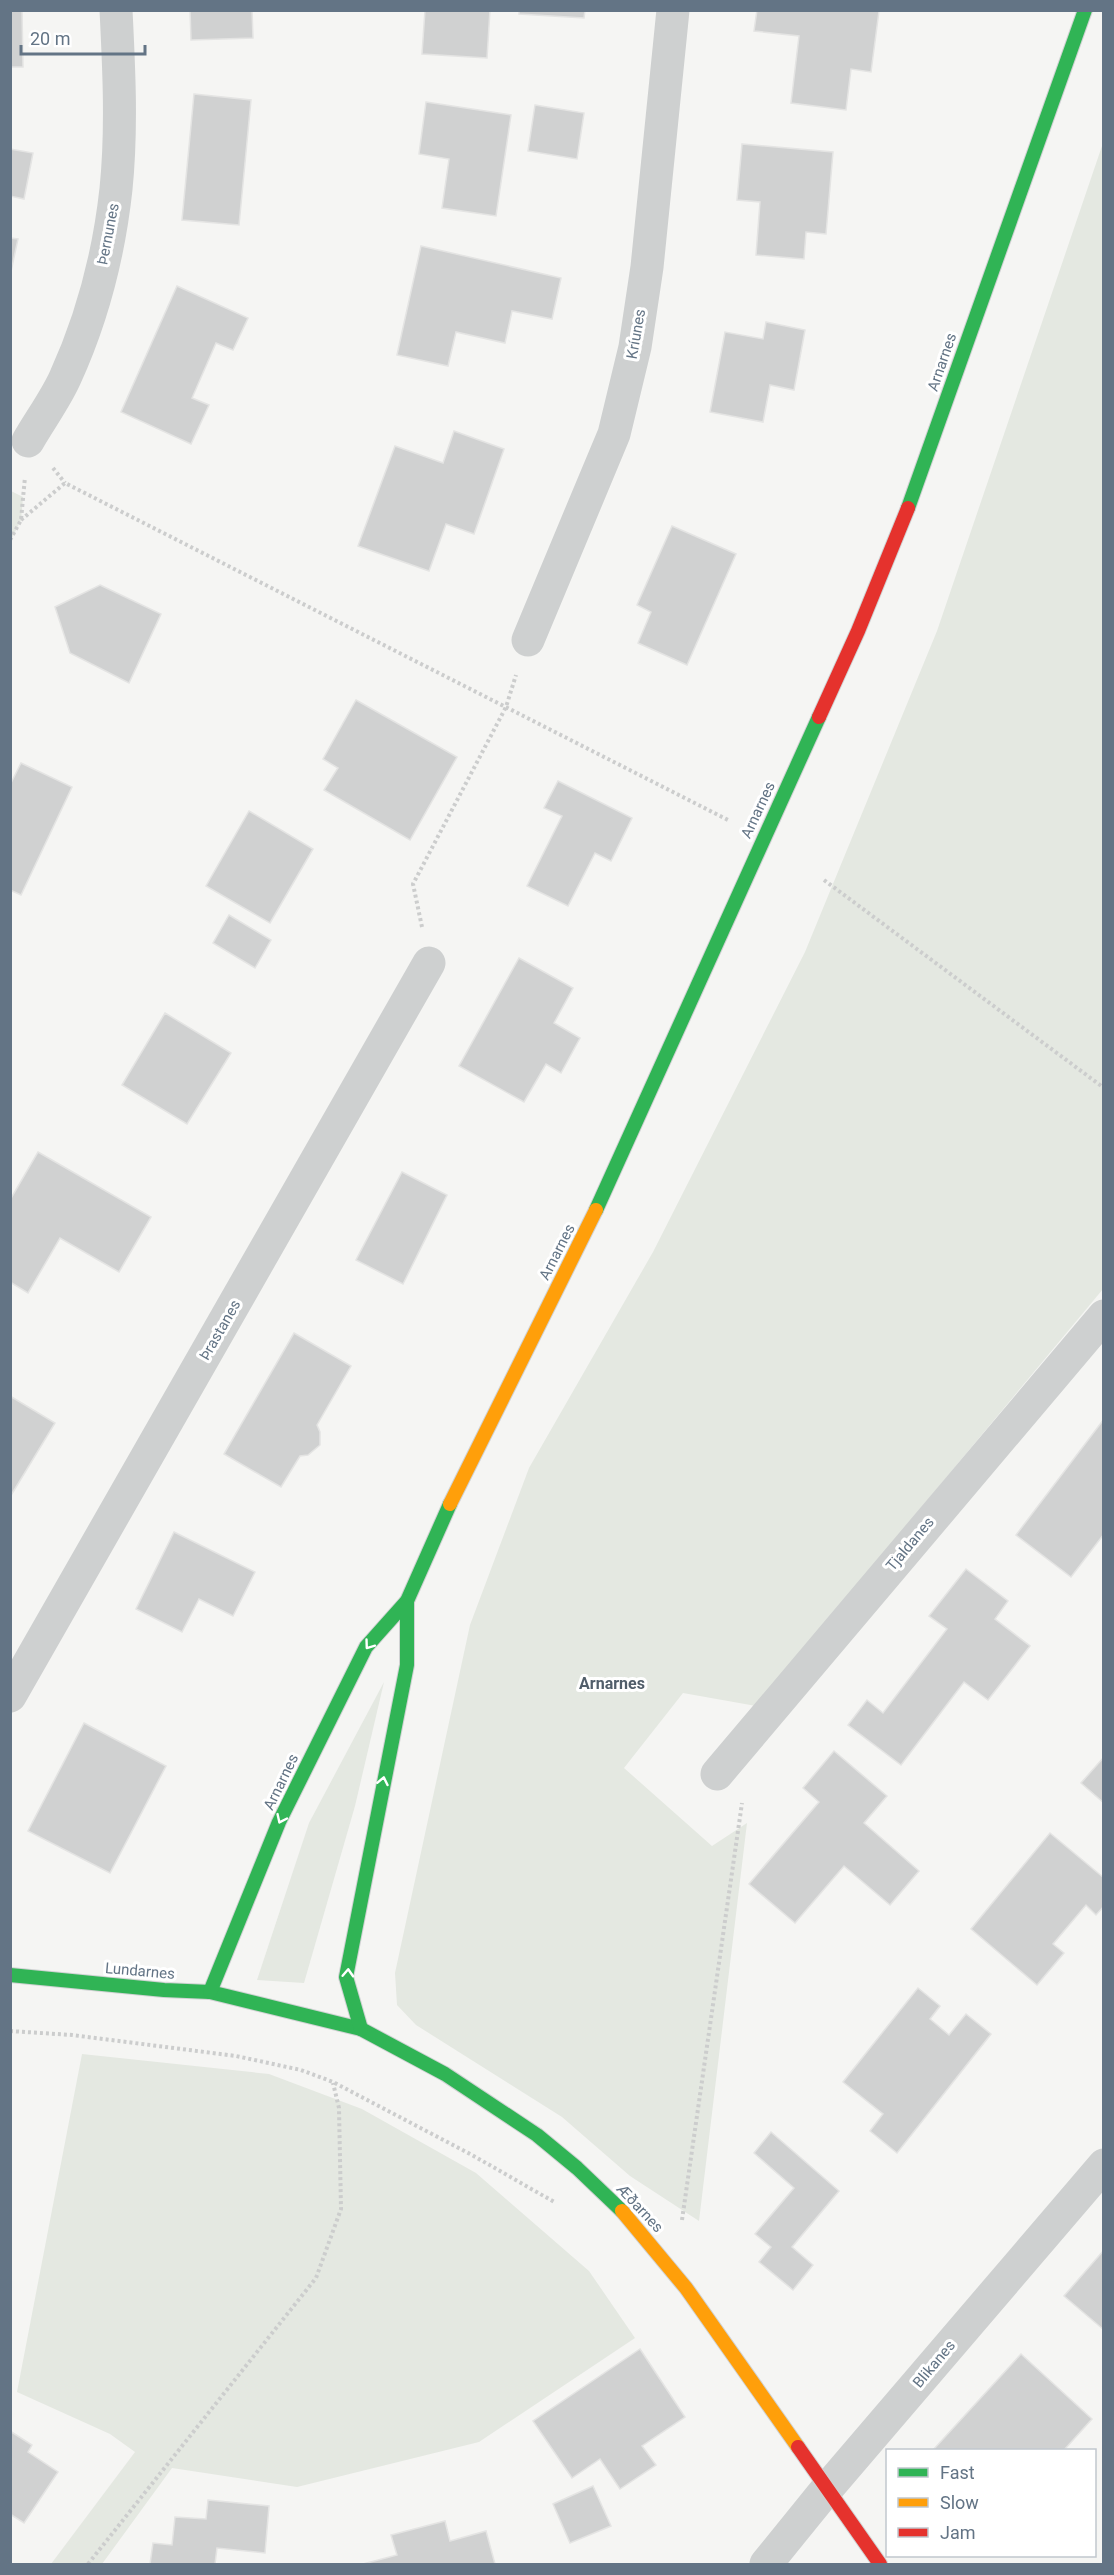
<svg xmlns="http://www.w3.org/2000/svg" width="1114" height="2575" font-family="Roboto,sans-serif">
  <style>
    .green { fill: #e4e8e1 }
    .building { fill: #d0d1d1; stroke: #e4e4e3; stroke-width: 1.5 }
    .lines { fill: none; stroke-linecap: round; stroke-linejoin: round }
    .fast-casing { stroke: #d0d2d3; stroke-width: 16 }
    .slow-casing { stroke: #d0d2d3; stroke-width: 16 }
    .jam-casing { stroke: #d0d2d3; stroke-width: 16 }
    .path { stroke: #cccdcd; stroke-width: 4; stroke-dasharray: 3 3; stroke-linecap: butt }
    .street { stroke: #ced0d0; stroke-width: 33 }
    .fast { stroke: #30b455; stroke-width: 14 }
    .slow { stroke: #ff9f0a; stroke-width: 14 }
    .jam { stroke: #e5322d; stroke-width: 14 }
    .oneway { stroke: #fff }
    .labels { text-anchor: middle; stroke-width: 6; stroke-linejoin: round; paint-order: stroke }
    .street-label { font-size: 15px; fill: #637485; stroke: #fff }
    .neighbourhood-label { font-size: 16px; font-weight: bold; fill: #515e6a; stroke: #fff }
  </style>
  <rect width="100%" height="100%" fill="#f5f5f3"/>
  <g class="green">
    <polygon points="1103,143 1103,1289 756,1706 683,1693 624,1768 712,1846 747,1823 699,2221 630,2176 562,2117 416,2025 397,2005 395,1973 470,1625 529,1468 653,1252 805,952 937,631"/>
    <polygon points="11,491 23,497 21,520 11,540"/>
    <polygon points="384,1682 355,1806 304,1983 257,1980 309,1823"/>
    <polygon points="82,2054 269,2074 362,2109 476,2173 589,2271 635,2338 479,2442 297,2487 172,2468 102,2564 51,2564 135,2452 110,2434 17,2392"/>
  </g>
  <g class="building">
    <polygon points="10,10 22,10 23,67 10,67"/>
    <polygon points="190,10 252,10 253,38 191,40"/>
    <polygon points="425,10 490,10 487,58 422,54"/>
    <polygon points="519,10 585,10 584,18 519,14"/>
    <polygon points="757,10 879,11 871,72 851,69 846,110 791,103 799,36 754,31"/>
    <polygon points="194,94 251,100 239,225 182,220"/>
    <polygon points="426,102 511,115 496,216 442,208 449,159 419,154"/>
    <polygon points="535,105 584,113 577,159 528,151"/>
    <polygon points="742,144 833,152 826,234 806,232 804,259 756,255 760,202 737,200"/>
    <polygon points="10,149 33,153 24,199 10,196"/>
    <polygon points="10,238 18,239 10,276"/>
    <polygon points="421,246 561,278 552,319 512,311 505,343 456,332 448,366 397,355"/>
    <polygon points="177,286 248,318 233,350 216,343 192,398 209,405 191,444 121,412"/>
    <polygon points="766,322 805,330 794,390 770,385 763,422 710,412 725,332 763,339"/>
    <polygon points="454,431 504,449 474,534 446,524 429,571 358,546 395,446 443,463"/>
    <polygon points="672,526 736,554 687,665 638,643 651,612 637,605"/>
    <polygon points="100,585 161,614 129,683 70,653 55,607"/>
    <polygon points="356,700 457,757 410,840 324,790 338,768 323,759"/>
    <polygon points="21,763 72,787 21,895 10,890 10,785"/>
    <polygon points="558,781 632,818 611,861 595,853 568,906 527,886 562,816 544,808"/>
    <polygon points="249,811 313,849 270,923 206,886"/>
    <polygon points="229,915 271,940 255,968 213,943"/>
    <polygon points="519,958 573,988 554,1023 580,1038 561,1073 546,1064 524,1102 459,1066"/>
    <polygon points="165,1013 231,1053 187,1124 122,1085"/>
    <polygon points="38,1152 151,1217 119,1272 60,1238 28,1293 10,1282 10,1200"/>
    <polygon points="402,1172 447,1195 403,1284 356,1260"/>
    <polygon points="294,1333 351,1366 317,1425 320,1432 320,1445 308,1455 300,1456 281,1487 224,1454"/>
    <polygon points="10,1396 55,1423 10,1497"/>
    <polygon points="1104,1419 1104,1534 1071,1577 1016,1535"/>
    <polygon points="174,1532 255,1572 233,1616 199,1599 182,1632 136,1609"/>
    <polygon points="966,1569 1008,1601 995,1619 1030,1646 988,1700 964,1682 901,1765 848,1725 867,1700 883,1713 947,1629 929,1616"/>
    <polygon points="84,1723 166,1766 110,1873 28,1831"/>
    <polygon points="834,1751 887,1796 864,1823 919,1871 890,1905 844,1866 795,1923 749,1884 819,1802 803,1788"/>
    <polygon points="1104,1757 1104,1803 1081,1783"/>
    <polygon points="1050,1833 1104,1878 1104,1906 1096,1915 1086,1905 1053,1944 1064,1953 1037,1985 971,1929"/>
    <polygon points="918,1988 940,2006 930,2019 949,2035 966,2014 991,2034 897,2153 870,2131 883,2114 843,2082"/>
    <polygon points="771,2132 839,2191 792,2247 813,2265 793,2290 759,2262 771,2247 755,2234 794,2188 754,2153"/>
    <polygon points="1104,2250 1104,2330 1064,2296"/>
    <polygon points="640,2349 685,2417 642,2446 656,2465 620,2489 600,2459 572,2478 533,2421"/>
    <polygon points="1021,2354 1092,2419 1064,2450 933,2450"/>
    <polygon points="10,2431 32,2445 28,2452 58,2472 24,2523 10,2514"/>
    <polygon points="593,2486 611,2526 570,2543 553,2504"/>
    <polygon points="208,2500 269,2506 265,2553 217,2548 215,2564 150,2564 153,2543 172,2545 175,2517 206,2519"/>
    <polygon points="445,2521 450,2541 486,2531 495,2564 363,2564 397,2555 391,2535"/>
  </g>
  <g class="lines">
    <defs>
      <g id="fast">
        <polyline points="908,508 1085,10"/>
        <polyline points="596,1210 819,717"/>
        <polyline points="10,1975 164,1990 210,1992 361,2029 445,2074 537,2135 577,2168 622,2211"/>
        <polyline points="210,1992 279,1822 366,1647 407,1601 450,1504"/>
        <polyline points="361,2029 346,1977 407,1665 407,1601"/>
      </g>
      <g id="slow">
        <polyline points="450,1504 596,1210"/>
        <polyline points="622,2211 686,2288 798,2447"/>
      </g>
      <g id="jam">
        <polyline points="819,717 858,631 908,508"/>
        <polyline points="798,2447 880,2564"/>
      </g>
    </defs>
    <use href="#fast" class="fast-casing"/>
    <use href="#slow" class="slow-casing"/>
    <use href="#jam" class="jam-casing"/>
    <g class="path">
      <polyline points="53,468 65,483"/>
      <polyline points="21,520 65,483 730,821"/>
      <polyline points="10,540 21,520 25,477"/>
      <polyline points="824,880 1104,1088"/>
      <polyline points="422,927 413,884 506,707 516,675"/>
      <polyline points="10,2031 72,2035 236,2056 301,2070 333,2082 472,2155 556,2203"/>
      <polyline points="682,2220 742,1803"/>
      <polyline points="88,2564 316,2278 341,2209 339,2108 333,2083"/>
    </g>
    <g class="street">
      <path d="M28 441C40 420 55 400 65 378 92 319 109 253 116 189 122 130 119 69 116 10"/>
      <polyline points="528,640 614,434 635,347 647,267 673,10"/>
      <polyline points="10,1696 429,963"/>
      <polyline points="717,1774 1104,1316"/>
      <polyline points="766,2564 826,2490 1104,2165"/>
    </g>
    <use href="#fast" class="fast"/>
    <use href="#slow" class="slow"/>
    <use href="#jam" class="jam"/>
  </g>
  <defs><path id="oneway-chevron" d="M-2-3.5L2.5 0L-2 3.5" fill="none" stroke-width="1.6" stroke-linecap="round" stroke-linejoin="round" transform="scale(1.5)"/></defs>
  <g class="oneway">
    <use href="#oneway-chevron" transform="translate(369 1645) rotate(126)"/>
    <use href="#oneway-chevron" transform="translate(383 1781) rotate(-78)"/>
    <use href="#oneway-chevron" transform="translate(281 1819) rotate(115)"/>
    <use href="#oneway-chevron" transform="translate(348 1973) rotate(-87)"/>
  </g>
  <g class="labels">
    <g class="street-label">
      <text transform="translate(108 234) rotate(-79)" y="5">Þernunes</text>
      <text transform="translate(636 334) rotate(-80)" y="5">Kríunes</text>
      <text transform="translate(942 362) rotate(-71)" y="5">Arnarnes</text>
      <text transform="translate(758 810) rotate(-65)" y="5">Arnarnes</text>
      <text transform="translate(557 1252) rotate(-63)" y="5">Arnarnes</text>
      <text transform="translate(220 1330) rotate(-60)" y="5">Þrastanes</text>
      <text transform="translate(910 1544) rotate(-50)" y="5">Tjaldanes</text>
      <text transform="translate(281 1782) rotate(-64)" y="5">Arnarnes</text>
      <text transform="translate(140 1971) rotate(5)" y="5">Lundarnes</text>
      <text transform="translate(640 2208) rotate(47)" y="5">Æðarnes</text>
      <text transform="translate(934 2364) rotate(-50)" y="5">Blikanes</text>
    </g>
    <g class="neighbourhood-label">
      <text x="612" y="1689">Arnarnes</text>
    </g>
  </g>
  <rect width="1114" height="2575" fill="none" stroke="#637485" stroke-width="24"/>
  <rect x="886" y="2449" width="210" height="108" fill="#ffffff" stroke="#c1c7ce" stroke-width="1.5"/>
  <rect x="898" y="2468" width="30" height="9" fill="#30b455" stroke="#c1c7ce" stroke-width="1.5"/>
  <text x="940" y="2479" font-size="18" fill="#637485">Fast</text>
  <rect x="898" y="2498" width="30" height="9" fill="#ff9f0a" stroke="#c1c7ce" stroke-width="1.5"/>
  <text x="940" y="2509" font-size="18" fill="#637485">Slow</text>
  <rect x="898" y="2528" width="30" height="9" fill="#e5322d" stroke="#c1c7ce" stroke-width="1.5"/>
  <text x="940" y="2539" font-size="18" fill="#637485">Jam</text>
  <path d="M21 45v9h124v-9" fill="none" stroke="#637485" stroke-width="3"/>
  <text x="30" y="45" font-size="18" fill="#637485" stroke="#ffffff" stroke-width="4.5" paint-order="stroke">20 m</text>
</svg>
